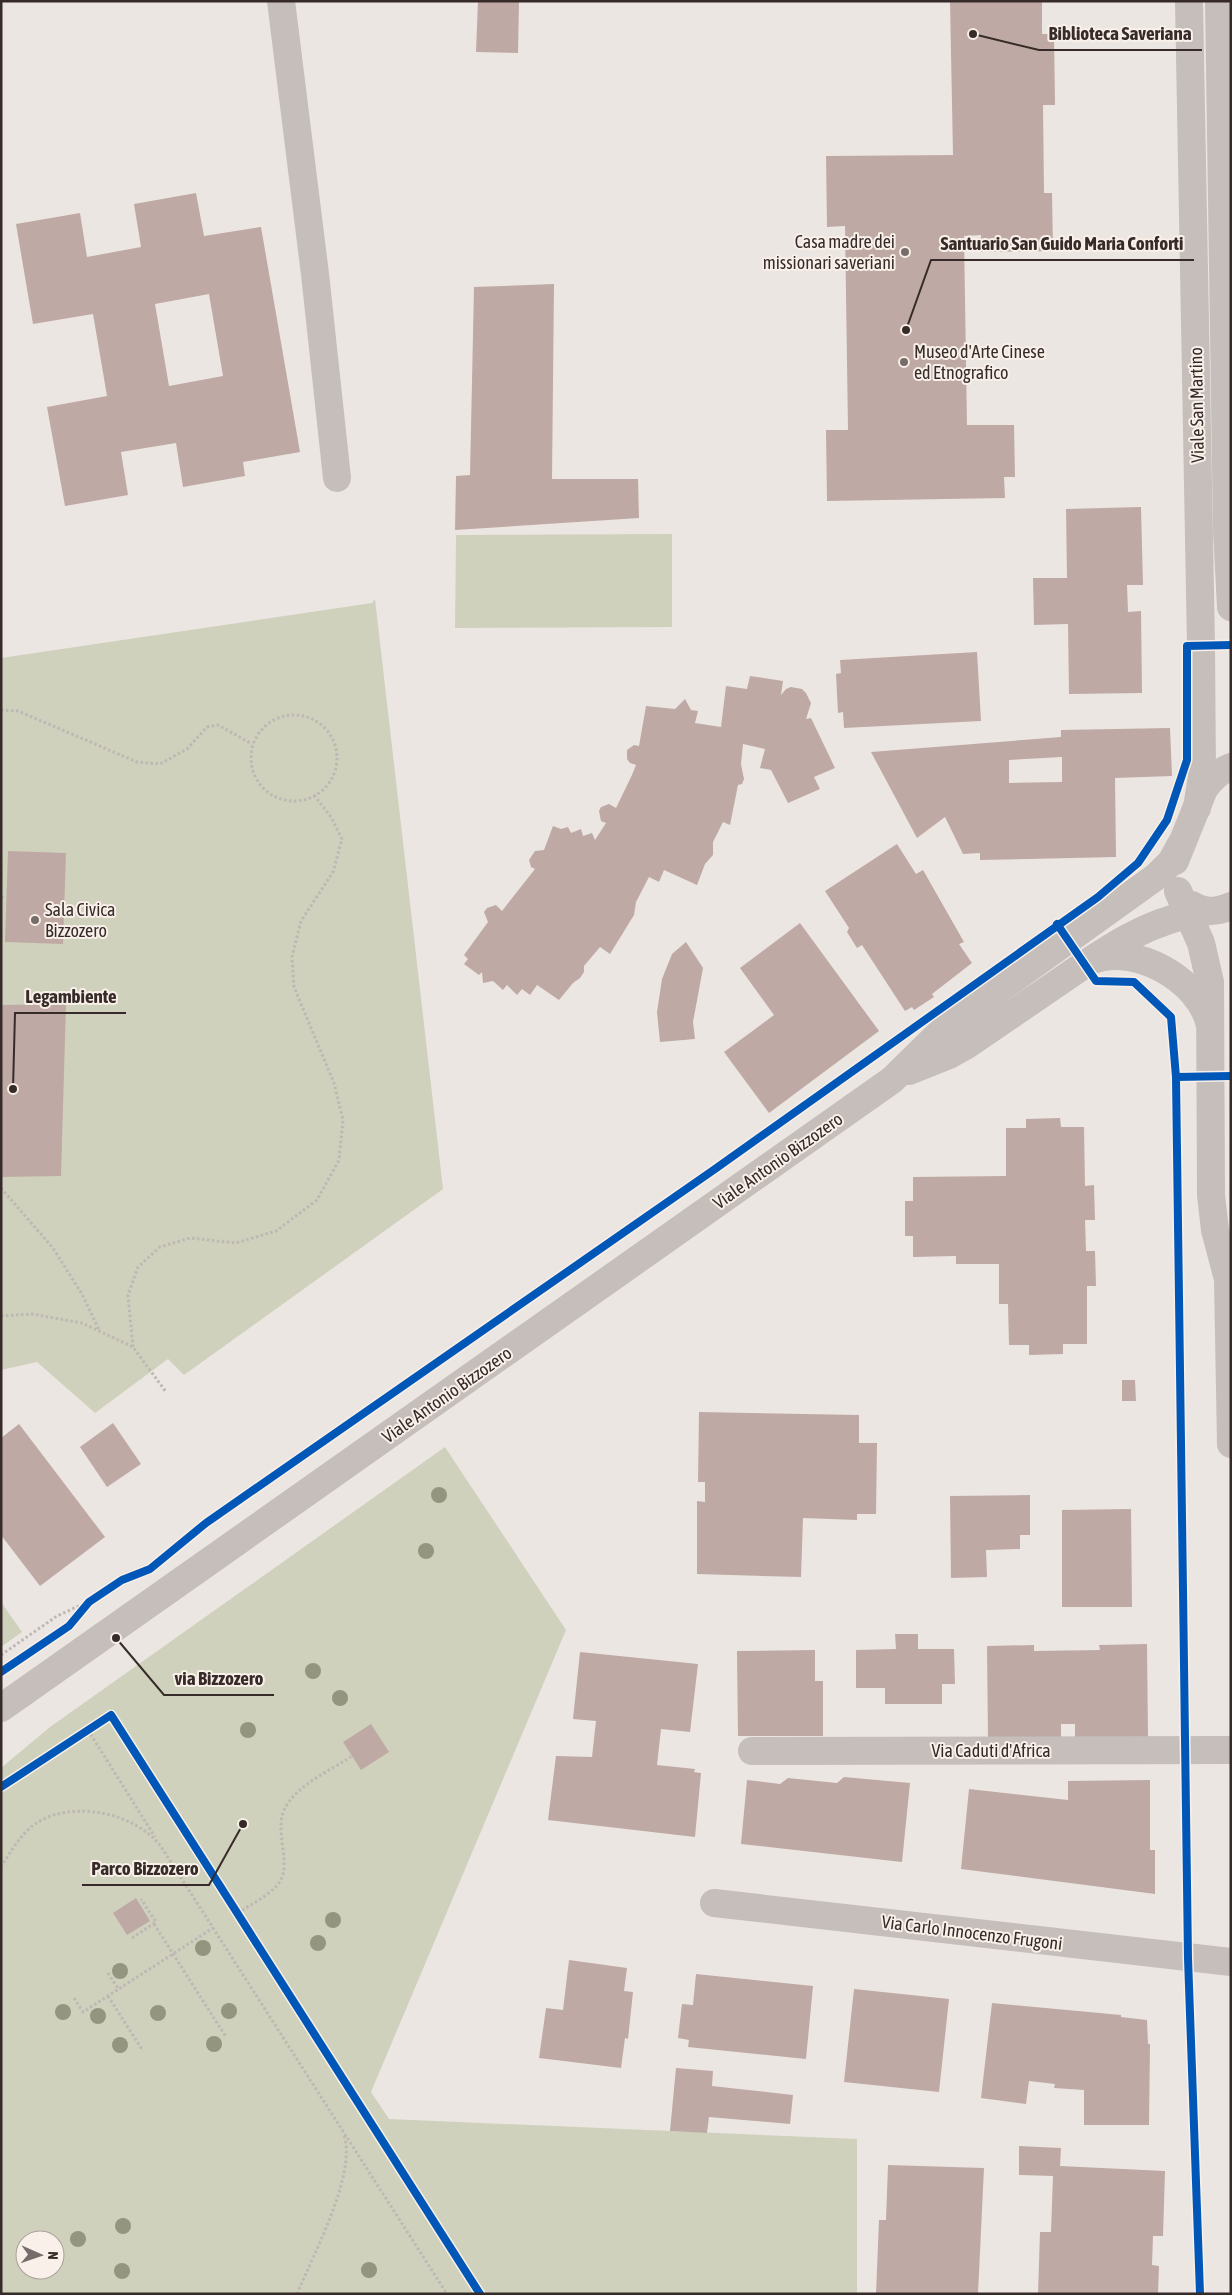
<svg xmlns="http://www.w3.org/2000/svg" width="1232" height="2295" font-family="'Asap Condensed',sans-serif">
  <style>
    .green { fill: #cfd1bd; fill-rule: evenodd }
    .building { fill: #bfa9a4; fill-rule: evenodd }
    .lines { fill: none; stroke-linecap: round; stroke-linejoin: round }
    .path { stroke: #beb7b3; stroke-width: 3; stroke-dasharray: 2.5 2.5; stroke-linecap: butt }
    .minor { stroke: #c5bebb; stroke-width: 28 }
    .cycleway-casing { stroke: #f9f0e9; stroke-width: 11 }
    .cycleway { stroke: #0057b8; stroke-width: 8 }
    .tree { fill: #93957f }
    .poi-dot { fill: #766c6a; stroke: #f9f0e9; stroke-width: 2 }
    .labels { text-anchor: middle; stroke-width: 4; stroke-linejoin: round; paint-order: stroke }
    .poi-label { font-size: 18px; fill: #362b29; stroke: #f9f0e9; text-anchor: start }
    .street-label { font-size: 18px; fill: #362b29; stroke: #f9f0e9 }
    .leader { fill: none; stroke: #362b29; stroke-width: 2 }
    .callout-dot { fill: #362b29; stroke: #f9f0e9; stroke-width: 2 }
    .callout-label { font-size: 19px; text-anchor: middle; font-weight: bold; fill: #362b29; stroke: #f9f0e9; stroke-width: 4; stroke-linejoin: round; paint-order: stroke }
  </style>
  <rect width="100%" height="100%" fill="#ece6e2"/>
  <g class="green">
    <polygon points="672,534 672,627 455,628 456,535"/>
    <polygon points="375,599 443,1189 184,1375 168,1359 95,1413 37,1362 1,1370 1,658 372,603"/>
    <path d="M445 1447 566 1630 371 2092 389 2119 857 2139V2294H1V1768L50 1727ZM25 2240H55V2270H25Z"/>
    <polygon points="1,1602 22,1632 1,1647"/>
  </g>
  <g class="building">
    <polygon points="478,1 519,1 518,53 476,52"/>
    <polygon points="950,1 1042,1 1042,34 1054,34 1055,105 1043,105 1044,193 1052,193 1053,251 981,252 981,235 964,236 967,425 1014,425 1015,477 1004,477 1005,498 827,501 826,430 848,430 845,226 827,227 826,156 953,155"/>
    <path d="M196 193 204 236 261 227 300 452 243 462 245 476 183 487 176 443 121 452 128 495 65 506 47 407 107 396 93 314 33 324 16 224 80 213 87 257 141 247 134 204ZM209 294 223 376 169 386 155 304Z"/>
    <polygon points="554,284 552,479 638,479 639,518 455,530 456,476 470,475 474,287"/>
    <polygon points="1141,507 1143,585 1127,585 1128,612 1141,611 1142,693 1069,694 1068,624 1034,625 1033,578 1067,578 1066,509"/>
    <polygon points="977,652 981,721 844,728 843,712 838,713 836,674 841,673 840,660"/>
    <polygon points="750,676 783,681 781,695 786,689 791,687 802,689 806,693 811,703 806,719 811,718 835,768 814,777 820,789 788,803 771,770 760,768 765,749 743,744 741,764 744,779 742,784 738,785 730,825 723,822 713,842 713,855 705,864 697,885 664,870 659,882 649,877 636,902 634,915 610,954 600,947 584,966 584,972 580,978 573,983 559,1000 537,985 530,995 522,989 517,995 507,985 503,990 493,981 483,983 482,972 479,975 464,964 468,959 464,955 488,922 484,912 487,908 496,905 502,911 535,869 531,867 529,860 535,851 544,850 553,826 561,829 568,827 571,833 581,829 583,836 592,833 595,840 606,823 601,821 599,811 601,807 609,804 616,808 632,775 636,765 630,763 627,759 627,750 634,745 639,746 646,706 675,709 685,699 691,710 698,711 695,723 721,727 726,686 747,689"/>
    <path d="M1170 728 1172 776 1115 778 1116 857 980 860V853L963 854 945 817 917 838 871 752 1061 737V730ZM1062 757V782L1009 783V760Z"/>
    <polygon points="897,844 916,874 923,870 964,942 959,944 972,963 932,994 934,997 914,1010 912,1007 905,1011 862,945 857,948 847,932 849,928 825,891"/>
    <polygon points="8,851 66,853 63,944 5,942"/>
    <polygon points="800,923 879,1031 769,1113 724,1052 774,1015 740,968"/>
    <polygon points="686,942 703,968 693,1022 695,1039 660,1042 657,1012 662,979 672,954"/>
    <polygon points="66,1004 61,1176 1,1177 1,1005"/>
    <polygon points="1060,1118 1061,1127 1084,1127 1085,1186 1094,1185 1095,1220 1085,1220 1086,1251 1095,1251 1096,1286 1087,1286 1087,1344 1063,1344 1063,1354 1029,1355 1029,1345 1009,1345 1008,1304 999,1304 999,1264 956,1264 956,1256 913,1257 913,1236 905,1236 905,1201 913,1201 913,1177 1006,1176 1006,1128 1026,1128 1026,1119"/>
    <polygon points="1122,1380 1135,1380 1136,1401 1122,1401"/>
    <polygon points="699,1412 859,1415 859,1443 877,1443 876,1514 857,1514 857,1520 803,1518 801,1577 697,1574 697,1501 705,1502 705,1482 698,1482"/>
    <polygon points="113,1423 141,1464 107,1487 80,1447"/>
    <polygon points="19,1424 105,1537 40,1586 1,1535 1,1438"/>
    <polygon points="1030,1495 1030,1535 1020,1535 1020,1549 986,1550 987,1577 951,1578 950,1496"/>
    <polygon points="1131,1509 1132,1607 1062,1607 1062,1510"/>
    <polygon points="895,1634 918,1634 918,1649 954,1649 955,1684 942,1684 942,1704 885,1704 885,1688 856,1688 856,1650 896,1649"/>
    <polygon points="1147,1644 1148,1737 1075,1738 1075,1724 1061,1724 1061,1738 988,1740 987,1646 1034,1645 1034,1651 1100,1650 1099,1645"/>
    <polygon points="815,1650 815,1681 823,1681 823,1736 738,1736 737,1651"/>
    <polygon points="580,1652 698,1664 690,1732 661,1729 657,1765 695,1769 694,1772 701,1773 695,1837 548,1820 556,1756 592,1757 596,1721 573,1719"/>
    <polygon points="371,1724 389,1752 361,1770 343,1742"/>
    <polygon points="844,1777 910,1783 902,1862 741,1844 747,1780 780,1784 788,1778 837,1783"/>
    <polygon points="1150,1780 1150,1850 1155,1850 1155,1894 961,1869 969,1789 1068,1800 1068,1781"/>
    <polygon points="136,1898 150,1921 127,1935 113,1913"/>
    <polygon points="569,1960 627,1968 624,1991 633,1992 628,2039 625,2038 621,2068 539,2058 546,2008 563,2010"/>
    <polygon points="696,1974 813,1986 806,2059 688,2047 689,2040 678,2038 682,2004 693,2005"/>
    <polygon points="854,1989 949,1999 939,2092 844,2082"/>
    <polygon points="992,2003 1121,2015 1121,2017 1147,2020 1148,2044 1150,2044 1149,2125 1084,2125 1084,2090 1054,2088 1055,2084 1029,2081 1026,2104 981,2098"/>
    <polygon points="676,2068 713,2071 712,2086 793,2095 790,2124 709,2117 707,2133 670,2131"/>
    <polygon points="1019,2146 1061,2148 1060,2166 1165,2171 1163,2236 1153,2236 1152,2265 1159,2266 1158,2294 1038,2294 1040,2232 1051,2232 1053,2176 1019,2175"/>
    <polygon points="888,2165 984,2168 978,2294 876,2294 879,2220 886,2220"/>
  </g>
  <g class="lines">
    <g class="path">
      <polyline points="1,710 18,711 137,762 160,764 187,749 207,727 218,725 252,744"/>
      <circle cx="294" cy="758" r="43"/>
      <polyline points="1,897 6,898"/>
      <polyline points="1,1188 53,1248 82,1294 99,1330"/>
      <polyline points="1,1316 32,1314 82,1323 133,1347 166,1392"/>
      <polyline points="133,1347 128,1295 138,1267 160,1247 190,1238 236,1243 276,1231 317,1200 339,1160 343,1120 334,1083 294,987 292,957 301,921 333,872 342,839 331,817 314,795"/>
      <polyline points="1,1655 57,1616 83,1604"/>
      <polyline points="88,1730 155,1837"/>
      <path d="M1 1867C11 1851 22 1832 38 1822 75 1800 137 1813 162 1848L447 2294"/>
      <path d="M238 1913C251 1904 269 1896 279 1883 293 1864 273 1832 285 1808 298 1784 330 1771 352 1756"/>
      <polyline points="154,1924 226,2037"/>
      <polyline points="132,1938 156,1922 141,1899"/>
      <polyline points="108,1973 119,1990"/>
      <polyline points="108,1996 143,2051"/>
      <polyline points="74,1998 83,2012 213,1928"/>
      <path d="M297 2294C313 2255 357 2174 344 2135"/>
    </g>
    <g class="minor">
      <polyline points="281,1 315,274 337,478"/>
      <polyline points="1189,1 1201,645 1202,776 1197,808"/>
      <polyline points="1219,1 1227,530 1231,607"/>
      <path d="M1175 861 1204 789C1212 778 1218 772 1231 767"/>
      <polyline points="1178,891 1201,943 1210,982 1211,1195 1215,1230 1228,1279 1231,1444"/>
      <path d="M1192 905C1204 913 1218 912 1231 906"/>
      <path d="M1093 960C1135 944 1198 979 1209 1022"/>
      <path d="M909 1071 949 1055 967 1045C999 1023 1030 1002 1062 980 1108 948 1151 918 1209 911"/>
      <polyline points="1,1708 892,1080 944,1029 1157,876 1171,862 1181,844"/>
      <polyline points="752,1751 1231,1750"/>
      <polyline points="714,1903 1231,1962"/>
    </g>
    <defs>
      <g id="cycleway">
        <polyline points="1057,924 1096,981 1134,982 1171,1017 1176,1077"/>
        <polyline points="1,1672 69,1626 89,1602 122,1580 150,1569 206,1523 715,1169 1098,897 1138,863 1167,820 1187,760 1187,646 1231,645"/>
        <polyline points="1,1787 111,1715 480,2294"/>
        <polyline points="1200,2294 1188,1958 1176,1077 1231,1076"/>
      </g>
    </defs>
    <use href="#cycleway" class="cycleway-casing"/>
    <use href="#cycleway" class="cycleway"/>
  </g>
  <g class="tree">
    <circle cx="439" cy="1495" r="8"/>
    <circle cx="426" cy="1551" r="8"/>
    <circle cx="313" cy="1671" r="8"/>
    <circle cx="340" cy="1698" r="8"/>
    <circle cx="248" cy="1730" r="8"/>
    <circle cx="333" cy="1920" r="8"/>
    <circle cx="318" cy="1943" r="8"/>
    <circle cx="203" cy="1948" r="8"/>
    <circle cx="120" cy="1971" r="8"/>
    <circle cx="229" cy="2011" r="8"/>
    <circle cx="63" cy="2012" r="8"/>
    <circle cx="158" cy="2013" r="8"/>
    <circle cx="98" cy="2016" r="8"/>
    <circle cx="214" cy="2044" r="8"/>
    <circle cx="120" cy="2045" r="8"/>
    <circle cx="123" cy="2226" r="8"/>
    <circle cx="78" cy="2239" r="8"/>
    <circle cx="369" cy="2270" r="8"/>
    <circle cx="122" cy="2271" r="8"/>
  </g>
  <g class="poi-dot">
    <circle cx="905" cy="252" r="5"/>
    <circle cx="904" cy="362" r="5"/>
    <circle cx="35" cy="920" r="5"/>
  </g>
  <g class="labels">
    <g class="poi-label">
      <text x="895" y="248" text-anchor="end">Casa madre dei<tspan x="895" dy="21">missionari saveriani</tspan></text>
      <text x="914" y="358">Museo d'Arte Cinese<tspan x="914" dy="21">ed Etnografico</tspan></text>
      <text x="45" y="916">Sala Civica<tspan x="45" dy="21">Bizzozero</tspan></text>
    </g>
    <g class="street-label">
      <text transform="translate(1197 405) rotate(-91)" y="6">Viale San Martino</text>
      <text transform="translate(778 1161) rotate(-35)" y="6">Viale Antonio Bizzozero</text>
      <text transform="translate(447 1395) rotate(-35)" y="6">Viale Antonio Bizzozero</text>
      <text x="991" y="1757">Via Caduti d'Africa</text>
      <text transform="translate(972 1933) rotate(7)" y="6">Via Carlo Innocenzo Frugoni</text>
    </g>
  </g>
  <path class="leader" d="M973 34L1039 50H1202M906 330L931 260H1194M13 1089L15 1013H126M116 1638L164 1695H274M243 1824L209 1885H82"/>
  <g class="callout-dot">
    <circle cx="973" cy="34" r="5"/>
    <circle cx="906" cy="330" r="5"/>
    <circle cx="13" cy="1089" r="5"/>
    <circle cx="116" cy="1638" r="5"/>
    <circle cx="243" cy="1824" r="5"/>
  </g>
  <g class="callout-label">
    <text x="1120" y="40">Biblioteca Saveriana</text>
    <text x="1062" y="250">Santuario San Guido Maria Conforti</text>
    <text x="71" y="1003">Legambiente</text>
    <text x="219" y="1685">via Bizzozero</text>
    <text x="145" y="1875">Parco Bizzozero</text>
  </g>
  <rect width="1232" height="2295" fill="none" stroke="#362b29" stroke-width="5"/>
  <g transform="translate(40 2255) rotate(92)"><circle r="24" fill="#f9f0e9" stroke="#aba19c"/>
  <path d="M0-4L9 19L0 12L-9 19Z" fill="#766c6a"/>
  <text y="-8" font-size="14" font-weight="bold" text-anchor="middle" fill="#362b29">N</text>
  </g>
</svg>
